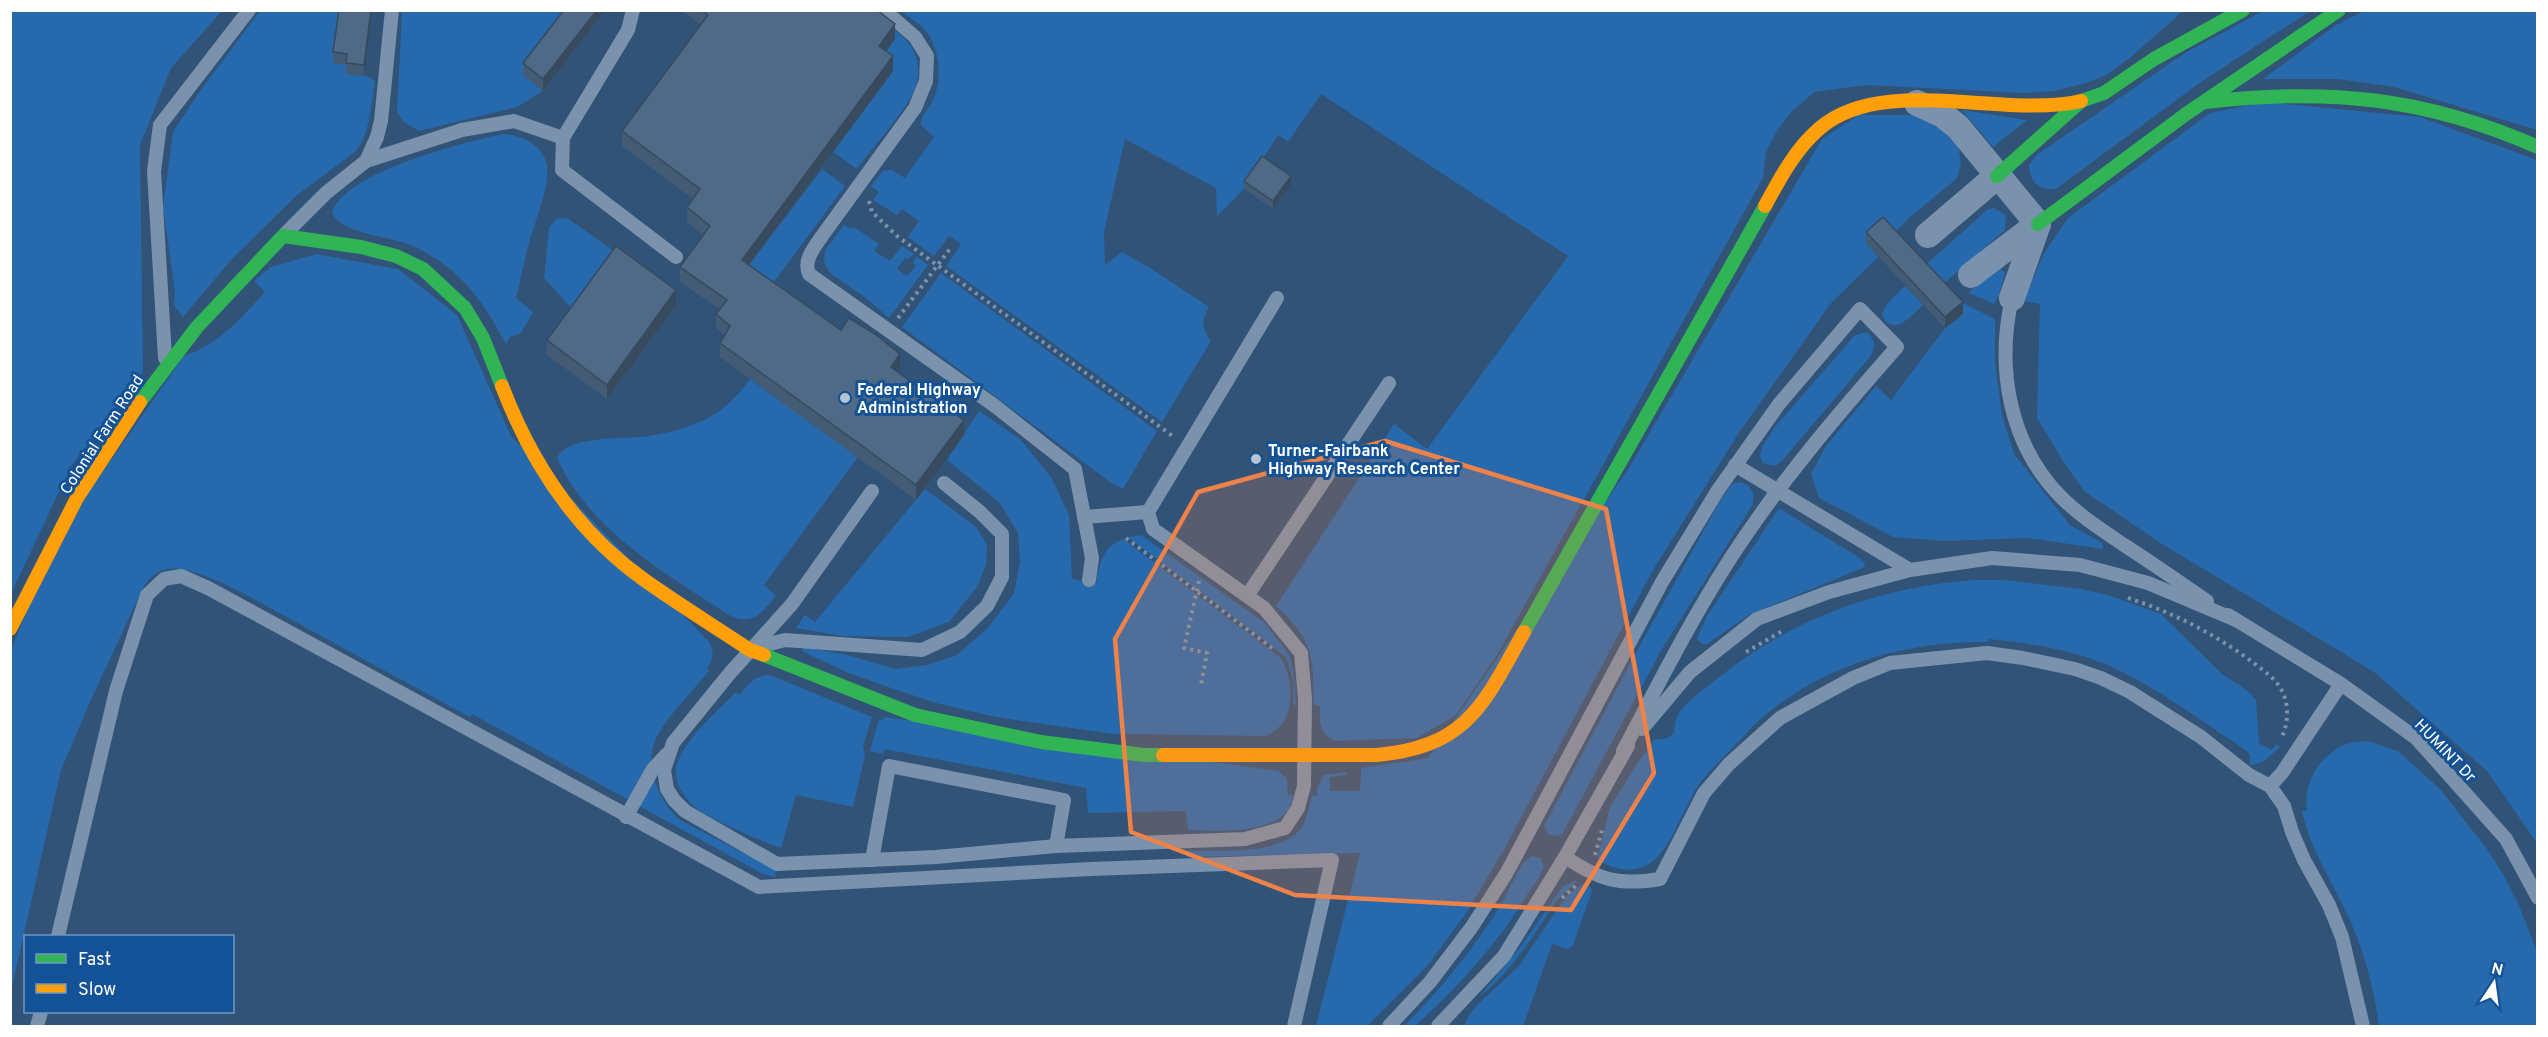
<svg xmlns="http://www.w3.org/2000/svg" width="2548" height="1037" font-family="Overpass,sans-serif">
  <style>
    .green { fill: #2769ad }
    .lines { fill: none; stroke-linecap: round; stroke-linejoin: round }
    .path { stroke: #7a92ab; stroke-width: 4; stroke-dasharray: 3 4.5; stroke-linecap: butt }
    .lane { stroke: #7a92ab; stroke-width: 14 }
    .street { stroke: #7a92ab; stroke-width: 26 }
    .fast { stroke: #30b455; stroke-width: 14 }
    .slow { stroke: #ff9f0a; stroke-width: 14 }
    .wall { fill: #435b74 }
    .shaded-wall { fill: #374a5e }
    .building { fill: #4e6a87; stroke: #374a5e; stroke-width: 1.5 }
    .marked { fill: #ee8249; fill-opacity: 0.2; stroke: #ee8249; stroke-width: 4.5; stroke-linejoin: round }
    .poi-dot { fill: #b7c3d0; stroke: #135296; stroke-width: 2 }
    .labels { text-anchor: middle; stroke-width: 6; stroke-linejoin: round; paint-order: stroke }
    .poi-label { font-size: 16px; font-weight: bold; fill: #fff; stroke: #135296; text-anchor: start }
    .street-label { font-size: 16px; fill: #fff; stroke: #135296 }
  </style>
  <rect width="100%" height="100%" fill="#315378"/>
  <g class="green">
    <polygon points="11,11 222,11 171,68 140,145 143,372 71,466 11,594"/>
    <path d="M260 11H354L347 65 375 81C371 104 371 132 356 151L296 196 231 260 183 317 174 305 175 292 163 206 173 132 200 91Z"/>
    <polygon points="402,11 573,11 523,75 543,91 517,107 419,131 404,122 397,112"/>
    <path d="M901 11H2183L2131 57 2106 75 2086 83 2054 91 2025 93 1866 85 1814 92 1792 111 1778 129 1766 152 1763 178 1497 655 1456 715 1417 738 1335 741C1319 734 1319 722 1320 706L1314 705C1313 656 1314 641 1276 606L1394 424 1427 449 1568 256 1321 94 1288 142 1278 135 1244 189 1217 216 1216 188 1125 139 1104 232 1105 265 1122 252 1150 268 1209 307C1201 322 1201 327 1211 341L1162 422 946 266 961 244 949 236 934 256 908 237 919 221 902 209 897 215 873 200 879 192 871 186 883 171 892 170 905 178 934 137 921 125C921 114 929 109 933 100 943 79 940 45 923 28 917 22 908 16 901 11Z"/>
    <path d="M2263 11H2310L2198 84 2056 189C2039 190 2030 183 2029 165L2038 154 2185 53Z"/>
    <polygon points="2364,11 2537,11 2537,130 2394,87 2338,79 2263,79 2336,25"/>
    <path d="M875 17C887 25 902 34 911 46 919 58 920 73 916 86 910 106 870 151 857 169L833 152 893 71 879 61Z"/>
    <polygon points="2265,102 2420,117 2537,160 2537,843 2487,771 2374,672 2162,544 2084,491 2063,461 2037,418 2040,304 2024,301 2044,253 2068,218 2210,113"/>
    <polygon points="1962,110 2027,120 1993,147"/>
    <path d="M1859 115H1927L1958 143 1961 164 1956 179 1909 218 1891 237 1866 243 1878 257 1831 303 1738 434 1653 570 1505 848 1467 912 1428 965 1367 1026H1316L1360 853 1187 857 1186 851C1216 850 1283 856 1302 827 1307 818 1309 806 1312 796H1317V788L1324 775 1347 772V775L1330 777V791H1360L1361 768 1428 758 1629 468 1822 139Z"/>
    <path d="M504 134C522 136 543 145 547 165 550 187 535 221 529 243 524 261 521 279 516 298L533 312 521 333 510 337 506 344C482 300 461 269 415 247 394 236 341 235 332 213 344 172 464 142 504 134Z"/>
    <polygon points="822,169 845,186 762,298 737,281"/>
    <polygon points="1994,208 2006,215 2005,230 1939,288 1921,269 1987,210"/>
    <polygon points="567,218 658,282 577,314 544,278 549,228 556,219"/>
    <polygon points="844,225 851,229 854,227 879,244 874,251 890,261 902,246 914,254 908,259 905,258 897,269 907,276 916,266 913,263 916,256 928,265 889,318 865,297 831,274 827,268 824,262 825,250"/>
    <path d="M316 254 398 269 457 315 511 436 709 642C715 653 713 659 707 669L709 671C694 690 664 719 655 741 644 767 660 803 680 820L776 870 775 877 763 874 472 714 470 717C410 685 351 652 292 620 264 605 210 572 179 569 163 567 153 573 144 586L90 702 61 770 11 991V651L27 610 88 493 184 356C220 344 241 318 265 292L254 281 271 267Z"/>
    <polygon points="2000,268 2005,273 1999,295 1994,304 1969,293 1972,289"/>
    <polygon points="941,273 1157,431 1123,489 1110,482 902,327"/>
    <path d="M1905 286 1923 305C1911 316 1892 339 1882 314L1886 305Z"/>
    <polygon points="1961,302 1995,319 1995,362 2002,416 2014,454 2070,525 2102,543 2103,549 2028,538 1945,541 1893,537 1819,498 1811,474 1826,446 1876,386 1891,400 1945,328 1962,314"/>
    <path d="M1862 333H1868C1876 342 1875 347 1870 357L1782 461 1774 466 1763 463 1760 456 1762 447 1775 427 1854 336Z"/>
    <path d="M750 379 858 457 764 585 776 596C763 612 751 627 729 615 665 573 590 531 557 458 569 434 624 440 648 436 666 434 685 428 702 421 722 412 737 397 750 379Z"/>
    <path d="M979 411 1020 439 1051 477 1069 515 1072 579 1096 583C1100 562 1102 548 1123 539L1280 657C1291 672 1295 704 1284 721 1280 728 1273 732 1266 736L1113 734 996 717 936 703 891 688 846 672 802 651 804 647 847 655 896 669 927 665 957 655 988 628 1014 593 1020 562 1018 533 999 502 947 460Z"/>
    <polygon points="1740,482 1748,485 1753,492 1753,504 1662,649 1564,831 1560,836 1549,835 1544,826 1634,656 1719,503 1732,484"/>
    <polygon points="925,489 976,527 987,545 986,565 977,587 949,622 908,637 842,636 796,628 805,615 815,622"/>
    <polygon points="1779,508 1858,557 1864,562 1865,567 1749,615 1707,644 1702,644 1697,638 1707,616"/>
    <polygon points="1141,535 1265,623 1290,656 1295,684 1296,705 1293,704 1294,684 1286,657 1128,537"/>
    <path d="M1974 580H2004L2081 589 2108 595 2161 614 2222 674 2248 691 2256 700 2259 743 2272 750 2276 744 2280 747 2263 762 2250 765V755L2247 751C2204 723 2161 690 2114 668 2075 650 2031 643 1989 639L1988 642C1907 641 1825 664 1763 717 1753 725 1746 734 1737 743 1725 756 1711 769 1700 783 1685 804 1671 848 1653 861 1634 875 1616 870 1597 860L1610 807 1638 762 1654 740 1668 738 1674 733C1675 727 1675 719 1678 715 1683 704 1712 683 1722 675 1795 617 1882 587 1974 580Z"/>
    <path d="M765 675 772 676 872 717 863 746 865 755 853 807 796 795 781 848C762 842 711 819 696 808 684 799 672 780 677 764 687 736 716 713 736 692L739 695 754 679Z"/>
    <path d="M884 717 1279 771 1287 779 1288 795H1293C1291 837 1216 831 1188 830L1186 811 1088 813 1086 788 884 749 883 754 870 751 879 719 883 720Z"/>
    <path d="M2368 741 2398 751 2440 789 2487 849 2503 874 2519 905 2537 952V1026H2379C2374 988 2363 946 2346 912 2330 878 2310 848 2302 811L2307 810C2303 785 2317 759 2340 747 2348 742 2359 742 2368 741Z"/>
    <path d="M1532 856 1541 858 1544 867C1540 877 1533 886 1527 895 1497 944 1457 988 1415 1026H1404C1440 990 1473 950 1500 906 1509 893 1519 862 1532 856Z"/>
    <path d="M1578 879C1573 888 1559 895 1553 906 1531 940 1511 971 1479 997L1522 945 1562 887Z"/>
    <polygon points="1587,881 1592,891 1573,945 1568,949 1552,944 1523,1026 1464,1026 1469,1015 1477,1005 1519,966 1567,895"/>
  </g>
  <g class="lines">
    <g class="path">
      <polyline points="869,201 872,212 897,236 1174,437"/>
      <polyline points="898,318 952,246"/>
      <polyline points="1126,538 1272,648"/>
      <polyline points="1199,581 1184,648 1207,653 1201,685"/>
      <path d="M2128 598C2174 613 2217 635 2255 664 2264 671 2273 677 2279 686 2290 702 2289 722 2281 739"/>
      <polyline points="1746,652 1784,630"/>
      <polyline points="1595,855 1602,830"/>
      <polyline points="1562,898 1579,883"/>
    </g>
    <g class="lane">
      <polyline points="633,10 628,30 563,138 562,170 676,257"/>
      <path d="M884 10 915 37 927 56 926 81 915 108 822 236C814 248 803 260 809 274L995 406 1075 469 1092 558 1089 580"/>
      <polyline points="366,161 462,130 514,121 563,138"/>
      <polyline points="286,233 326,193 366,161 377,137 381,121 392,10"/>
      <path d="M2012 298C1996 368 2009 445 2062 498 2080 516 2102 530 2124 545 2152 563 2179 582 2207 601"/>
      <polyline points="165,358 154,171 160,125 249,10"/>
      <polyline points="1735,465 1910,570"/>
      <polyline points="872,491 792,604 730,673 673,743 664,770 667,789 674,800 685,811 777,864 936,857 1056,846 1245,839 1285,828 1298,808 1304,786 1305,699 1301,653 1264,608 1153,529 1148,512 1277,298"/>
      <polyline points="1084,517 1148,512"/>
      <polyline points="1247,596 1389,383"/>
      <polyline points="2228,615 2341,684 2416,738 2506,839 2538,898"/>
      <polyline points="758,647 785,640 922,650 960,632 987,606 1002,577 1002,534 980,512 944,483"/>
      <polyline points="1642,729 1690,672 1757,619 1829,592 1910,570 1992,558 2080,565 2148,583 2236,620"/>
      <polyline points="2270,786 2282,773 2341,684"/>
      <polyline points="626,817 653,769 667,754"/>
      <path d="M1565 857C1600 880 1618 886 1660 879L1704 793 1729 764 1780 718 1853 678 1890 663 1987 653 2023 658 2075 669 2101 678 2130 692 2201 737 2249 775 2270 786 2284 806 2292 832 2304 860 2329 905 2342 937 2363 1026"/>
      <polyline points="872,860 889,766 1064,800 1056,846"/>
      <polyline points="58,936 116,691 147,595 164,579 181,576 208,588 759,887 1091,869 1332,860 1294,1026"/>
      <polyline points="37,1026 41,1012"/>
      <path d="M1389 1026 1430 982 1471 928 1506 874 1662 582 1718 490 1779 404 1860 309 1897 347C1837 415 1779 483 1730 559 1690 621 1657 687 1623 751"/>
      <polyline points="1438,1026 1504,956 1565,857 1628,746"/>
    </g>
    <g class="street">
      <polyline points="1917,103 1943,115 1958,127 2038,224"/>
      <polyline points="1928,235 1997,176"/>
      <polyline points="1971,275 2038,224"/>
      <polyline points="2012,298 2038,224"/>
    </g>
    <g class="fast">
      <path d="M2205 102C2328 88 2424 97 2538 147"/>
      <polyline points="1997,176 2081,101 2104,93 2154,59 2243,10"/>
      <polyline points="2038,224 2186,114 2339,10"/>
      <polyline points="140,402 197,327 283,236 361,247 396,256 423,269 465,308 483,338 502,386"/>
      <polyline points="1524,632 1765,206"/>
      <polyline points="764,655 915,715 1041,742 1144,755 1163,755"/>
    </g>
    <g class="slow">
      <path d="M1765 206C1780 178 1796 148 1820 128 1884 74 2004 119 2081 101"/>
      <path d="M502 386C531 462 576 531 643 579 678 604 714 626 750 650L764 655"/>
      <polyline points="10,629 77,498 140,402"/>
      <path d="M1163 755H1377C1467 747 1484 704 1524 632"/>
    </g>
  </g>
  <g class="wall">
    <polygon points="372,10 364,76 346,74 346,65 333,63 333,52"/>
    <polygon points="564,10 605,10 543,91 523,75 523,63"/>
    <polygon points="681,10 877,10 895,39 886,51 893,71 749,265 841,330 900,369 898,372 964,435 916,500 720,357 720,343 724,335 716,328 716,314 719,309 680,282 680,267 703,235 687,222 687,207 693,199 622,146 622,131 701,25"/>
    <polygon points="1244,181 1291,184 1273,209 1244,189"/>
    <polygon points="1866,232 1963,314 1945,328 1866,243"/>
    <polygon points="676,305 607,399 547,355 547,340"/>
  </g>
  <g class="shaded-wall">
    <polygon points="371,10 372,10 364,76 364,65"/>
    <polygon points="597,10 605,10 543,91 543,79"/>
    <polygon points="895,24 895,39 879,61 879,46"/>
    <polygon points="893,56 893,71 742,274 742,260"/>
    <polygon points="1291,176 1291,184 1273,209 1273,201"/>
    <polygon points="676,290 676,305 607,399 607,385"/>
    <polygon points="1963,302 1963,314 1945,328 1945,317"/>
    <polygon points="900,354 900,369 891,382 891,367"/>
    <polygon points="964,420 964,435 916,500 916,485"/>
  </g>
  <g class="building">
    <polygon points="339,10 371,10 364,65 346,63 347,54 333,52"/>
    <polygon points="564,10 597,10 543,79 523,63"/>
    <polygon points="701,10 877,10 895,24 879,46 893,56 742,260 841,330 849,318 875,334 900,354 891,367 964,420 916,485 720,343 730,326 716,314 727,300 680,267 710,226 687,207 700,189 622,131 708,15"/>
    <polygon points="1262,156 1291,176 1273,201 1244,181"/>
    <polygon points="1883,217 1963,302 1945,317 1866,232"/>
    <polygon points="616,246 676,290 607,385 547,340"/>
  </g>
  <path class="marked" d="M1385 441 1606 509 1654 773 1571 910 1295 895 1131 832 1115 639 1198 492Z"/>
  <g class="poi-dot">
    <circle cx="845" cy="398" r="6"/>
    <circle cx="1256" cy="459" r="6"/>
  </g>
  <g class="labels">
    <g class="poi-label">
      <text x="857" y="395">Federal Highway<tspan x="857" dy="18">Administration</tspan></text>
      <text x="1268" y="456">Turner-Fairbank<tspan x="1268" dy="18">Highway Research Center</tspan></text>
    </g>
    <g class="street-label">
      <text transform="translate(101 434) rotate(-57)" y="6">Colonial Farm Road</text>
      <text transform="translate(2446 750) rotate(46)" y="6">HUMINT Dr</text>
    </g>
  </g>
  <rect width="2548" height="1037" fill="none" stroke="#ffffff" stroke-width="24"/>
  <rect x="24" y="935" width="210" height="78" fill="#135296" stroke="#7197c0" stroke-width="1.5"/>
  <rect x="36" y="954" width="30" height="9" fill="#30b455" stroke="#7197c0" stroke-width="1.5"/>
  <text x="78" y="965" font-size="18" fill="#ffffff">Fast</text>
  <rect x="36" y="984" width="30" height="9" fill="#ff9f0a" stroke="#7197c0" stroke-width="1.5"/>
  <text x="78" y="995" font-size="18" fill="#ffffff">Slow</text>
  <g transform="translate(2494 983) rotate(13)" stroke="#135296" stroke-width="4.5" paint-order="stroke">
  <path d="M0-4.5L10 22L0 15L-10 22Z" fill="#ffffff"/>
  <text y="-9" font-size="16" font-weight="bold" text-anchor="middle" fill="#ffffff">N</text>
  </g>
</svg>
